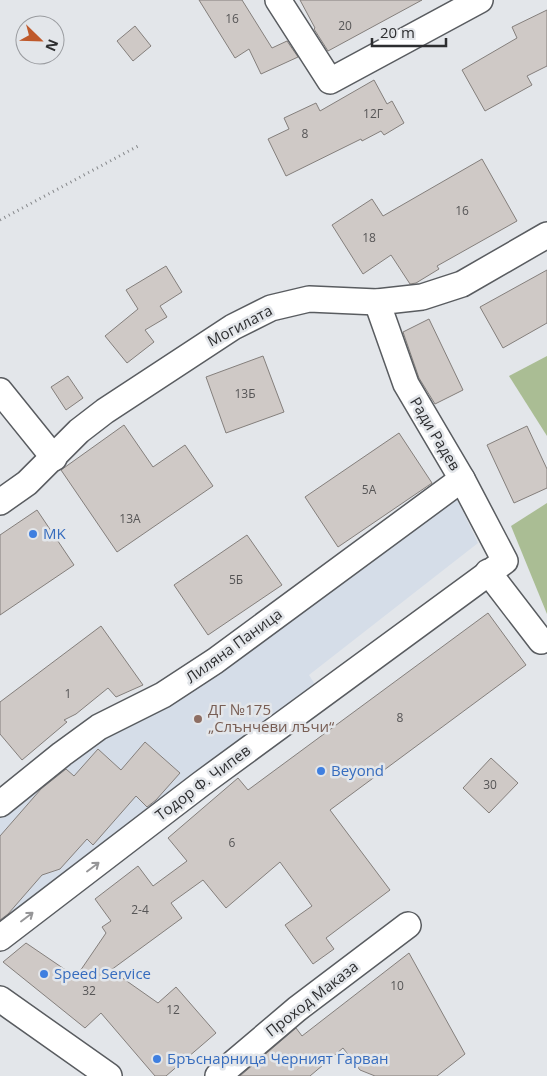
<svg xmlns="http://www.w3.org/2000/svg" width="547" height="1076" font-family="'Open Sans',sans-serif">
  <style>
    .built { fill: #d5dde8 }
    .green { fill: #aabd94 }
    .building { fill: #cfc9c6; stroke: #847f7c }
    .lines { fill: none; stroke-linecap: round; stroke-linejoin: round }
    .minor-casing { stroke: #595c60; stroke-width: 28 }
    .path { stroke: #86888b; stroke-width: 3; stroke-dasharray: 1 4; stroke-linecap: butt }
    .minor { stroke: #fff; stroke-width: 25 }
    .oneway { stroke: #969698 }
    .shop-dot { fill: #3f7fe0; stroke: #e3e6ea; stroke-width: 2 }
    .education-dot { fill: #8d6e63; stroke: #e3e6ea; stroke-width: 2 }
    .labels { text-anchor: middle; stroke-width: 5; stroke-linejoin: round; paint-order: stroke }
    .number-label { font-size: 12px; fill: #565556 }
    .street-label { font-size: 15px; fill: #2d2e30; stroke: #e3e6ea }
    .shop-label { font-size: 15px; fill: #366cbe; stroke: #e3e6ea; text-anchor: start }
    .education-label { font-size: 15px; fill: #785e54; stroke: #e3e6ea; text-anchor: start }
  </style>
  <rect width="100%" height="100%" fill="#e3e6ea"/>
  <polygon class="built" points="456,497 478,543 309,675 318,689 0,930 0,808"/>
  <g class="green">
    <polygon points="547,356 547,436 509,376"/>
    <polygon points="547,503 547,614 511,526"/>
  </g>
  <g class="building">
    <polygon points="199,0 242,0 272,48 287,41 298,57 261,74 249,49 235,58"/>
    <polygon points="300,0 422,0 328,51 314,29 315,28"/>
    <polygon points="547,10 547,66 527,76 532,85 485,111 462,70 517,38 512,27"/>
    <polygon points="135,26 151,46 133,61 117,41"/>
    <polygon points="374,80 387,104 392,101 404,123 384,135 381,131 362,141 361,139 286,176 268,139 289,129 284,118 316,103 320,111"/>
    <polygon points="482,159 517,221 437,266 439,269 416,283 410,284 391,255 363,274 332,225 372,199 383,216"/>
    <polygon points="166,266 182,292 160,306 167,317 145,330 154,342 127,363 105,336 138,309 126,290"/>
    <polygon points="547,270 547,323 503,348 480,307"/>
    <polygon points="429,319 463,390 435,404 419,378 403,332"/>
    <polygon points="263,356 284,412 226,433 206,377"/>
    <polygon points="68,376 83,398 66,410 51,387"/>
    <polygon points="124,425 153,467 185,445 213,486 117,552 61,470"/>
    <polygon points="527,426 547,469 547,488 514,503 487,445"/>
    <polygon points="399,433 432,483 338,547 305,497"/>
    <polygon points="37,510 74,565 0,615 0,535"/>
    <polygon points="247,535 282,585 208,635 174,585"/>
    <polygon points="488,613 526,665 330,810 390,890 326,938 334,949 313,964 285,925 312,906 280,862 226,908 203,880 171,903 182,918 111,970 158,1003 176,987 216,1033 166,1076 155,1076 101,1013 85,1028 3,962 26,943 76,977 106,933 102,927 111,921 95,899 138,866 153,886 187,861 168,838 238,778 248,790"/>
    <polygon points="101,626 143,685 116,697 108,688 76,714 64,720 67,722 22,760 0,734 0,702"/>
    <polygon points="145,742 180,773 156,800 147,807 136,796 93,845 87,839 60,869 42,875 8,914 0,920 0,836 41,789 66,769 74,776 98,749 121,770"/>
    <polygon points="491,758 518,783 489,813 463,788"/>
    <polygon points="409,953 465,1054 437,1076 375,1076 360,1070 343,1048 310,1076 240,1076 296,1028 302,1036"/>
  </g>
  <g class="lines">
    <defs>
      <g id="minor">
        <polyline points="278,0 330,81 480,0"/>
        <polyline points="0,391 54,458"/>
        <polyline points="0,502 27,483 79,431 105,411 233,327 271,308 309,299 377,302 422,297 462,284 547,235"/>
        <polyline points="488,572 541,641"/>
        <polyline points="0,804 62,754 99,727 163,695 215,661 462,479"/>
        <polyline points="0,938 201,784 505,561 462,479 406,384 377,302"/>
        <polyline points="0,999 109,1076"/>
        <polyline points="218,1076 297,1009 408,925"/>
      </g>
    </defs>
    <use href="#minor" class="minor-casing"/>
    <polyline class="path" points="0,220 140,145"/>
    <use href="#minor" class="minor"/>
  </g>
  <defs><path id="oneway-shaft" d="M-6 0H5M1.5-3L5.5 0L1.5 3" fill="none" stroke-width="1.6" stroke-linecap="round" stroke-linejoin="round" transform="scale(1.25)"/></defs>
  <g class="oneway">
    <use href="#oneway-shaft" transform="translate(93 867) rotate(-37)"/>
    <use href="#oneway-shaft" transform="translate(27 917) rotate(-37)"/>
  </g>
  <g class="shop-dot">
    <circle cx="33" cy="534" r="5"/>
    <circle cx="321" cy="771" r="5"/>
    <circle cx="44" cy="974" r="5"/>
    <circle cx="157" cy="1059" r="5"/>
  </g>
  <circle class="education-dot" cx="198" cy="719" r="5"/>
  <g class="labels">
    <g class="number-label">
      <text x="232" y="23">16</text>
      <text x="345" y="30">20</text>
      <text x="373" y="118">12Г</text>
      <text x="305" y="138">8</text>
      <text x="462" y="215">16</text>
      <text x="369" y="242">18</text>
      <text x="245" y="398">13Б</text>
      <text x="369" y="494">5А</text>
      <text x="130" y="523">13А</text>
      <text x="236" y="584">5Б</text>
      <text x="68" y="698">1</text>
      <text x="400" y="722">8</text>
      <text x="490" y="789">30</text>
      <text x="232" y="847">6</text>
      <text x="140" y="914">2-4</text>
      <text x="397" y="990">10</text>
      <text x="89" y="995">32</text>
      <text x="173" y="1014">12</text>
    </g>
    <g class="street-label">
      <text transform="translate(240 326) rotate(-28)" y="5">Могилата</text>
      <text transform="translate(435 434) rotate(59)" y="5">Ради Радев</text>
      <text transform="translate(234 646) rotate(-36)" y="5">Лиляна Паница</text>
      <text transform="translate(203 783) rotate(-37)" y="5">Тодор Ф. Чипев</text>
      <text transform="translate(312 999) rotate(-38)" y="5">Проход Маказа</text>
    </g>
    <g class="shop-label">
      <text x="43" y="539">MK</text>
      <text x="331" y="776">Beyond</text>
      <text x="54" y="979">Speed Service</text>
      <text x="167" y="1064">Бръснарница Черният Гарван</text>
    </g>
    <g class="education-label">
      <text x="208" y="715">ДГ №175<tspan x="208" dy="17">„Слънчеви лъчи“</tspan></text>
    </g>
  </g>
  <g transform="translate(40 40) rotate(113)"><circle r="24" fill="#e3e6ea" stroke="#9a9ca0"/>
  <path d="M0-4L9 19L0 12L-9 19Z" fill="#bf592b"/>
  <text y="-8" font-size="14" font-weight="bold" text-anchor="middle" fill="#2d2e30">N</text>
  </g>
  <path d="M372 38v8h74v-8" fill="none" stroke="#2d2e30" stroke-width="2.5"/>
  <text x="380" y="38" font-size="15" fill="#2d2e30" stroke="#e3e6ea" stroke-width="4" paint-order="stroke">20 m</text>
</svg>
